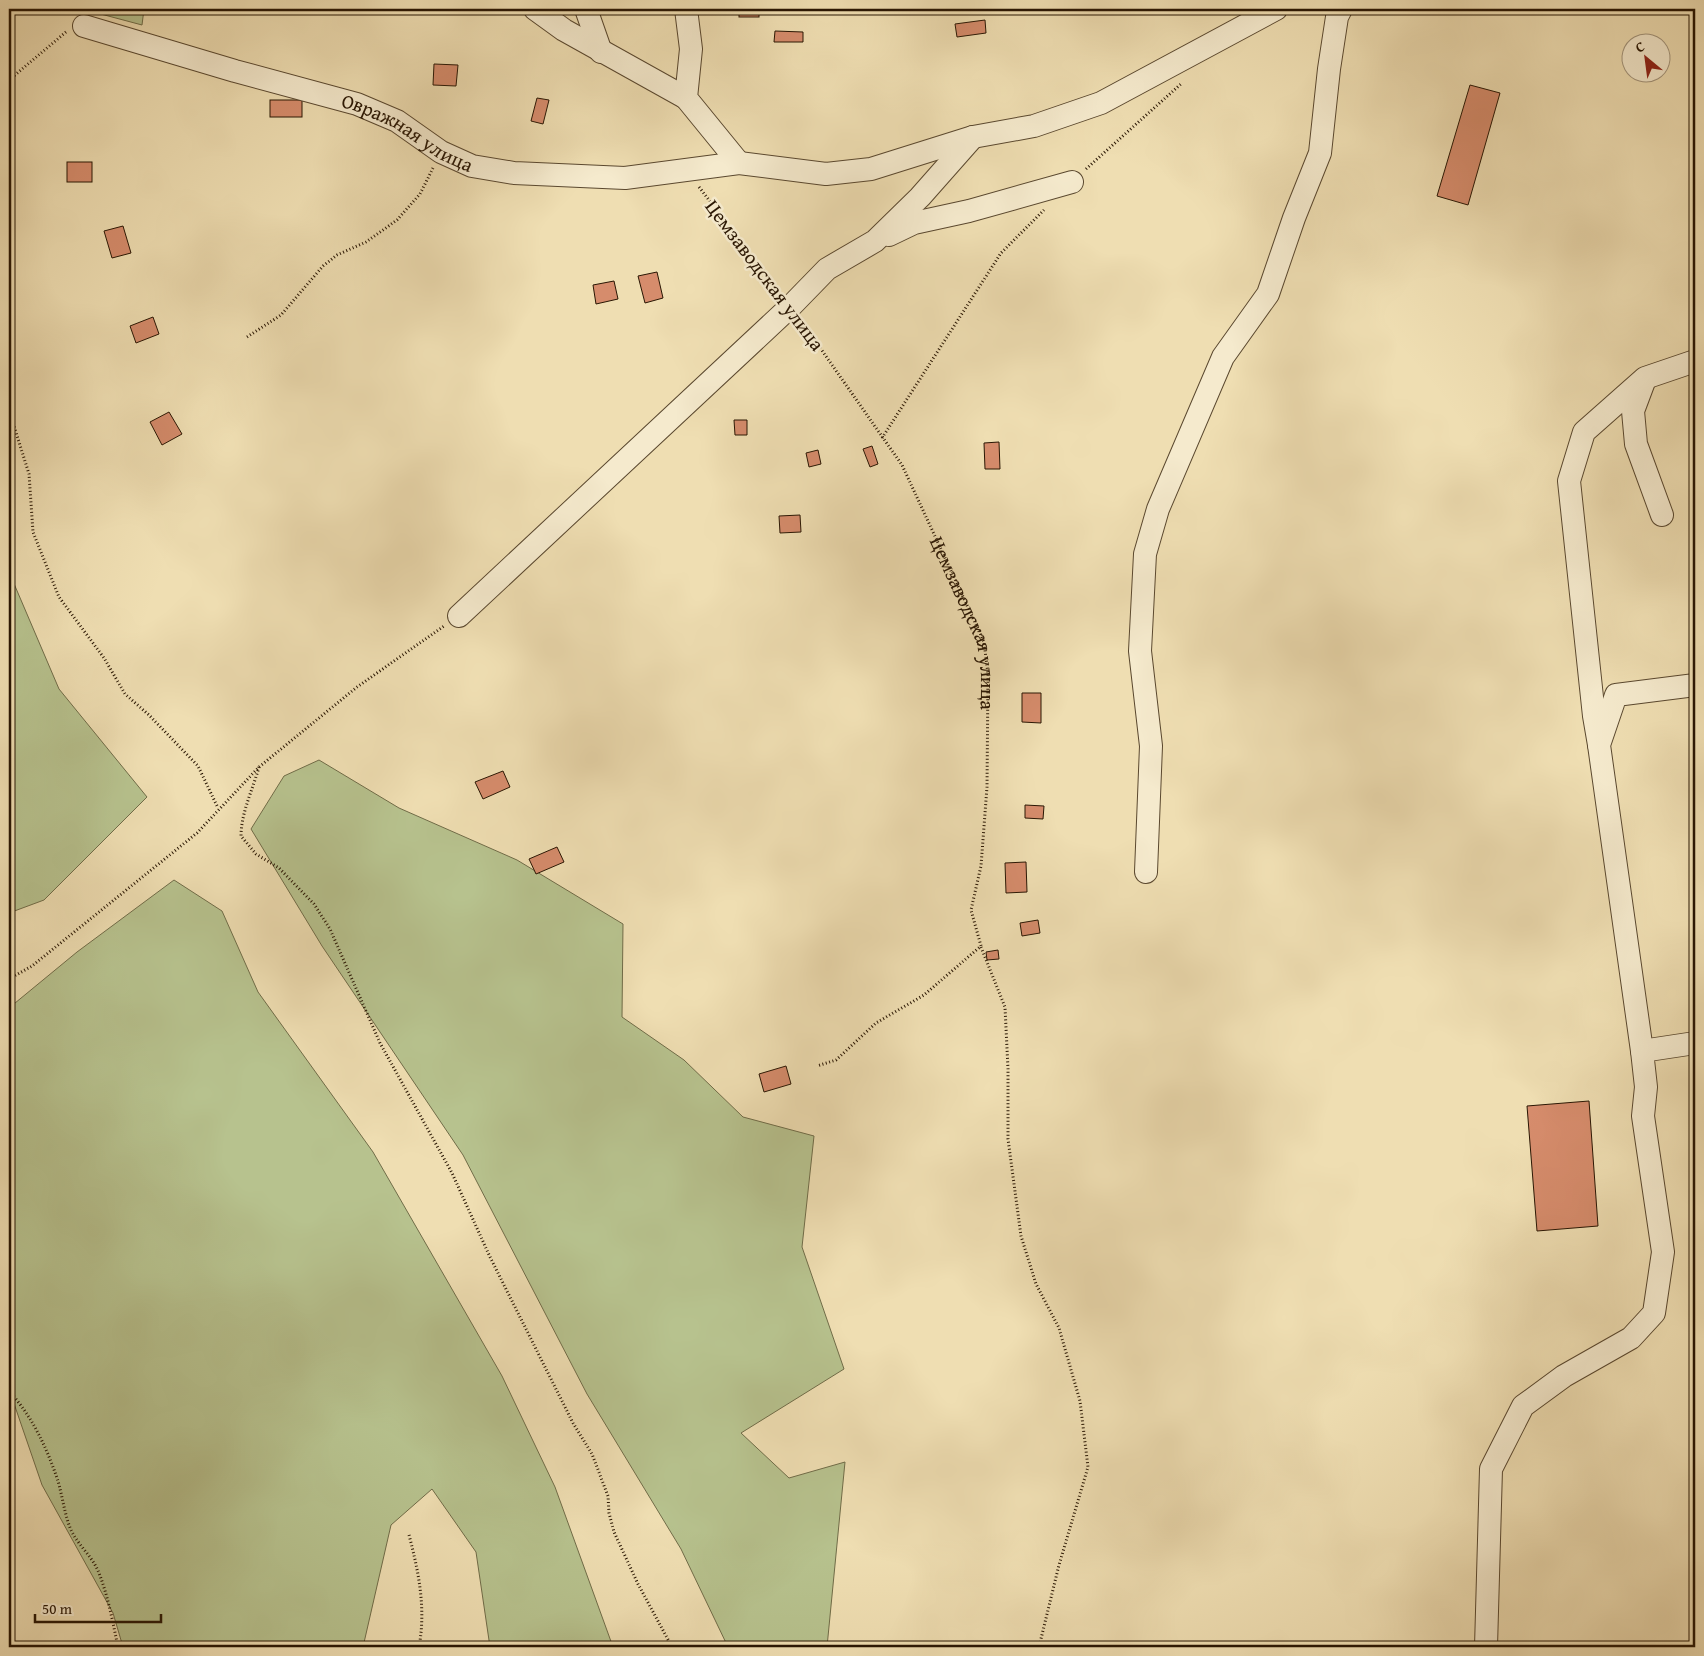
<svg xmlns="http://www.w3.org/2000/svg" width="1704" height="1656" font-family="'Gentium Book Plus',serif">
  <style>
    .green { fill: #b7c28e; stroke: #706c48 }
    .building { fill: #d68c6c; stroke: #291603 }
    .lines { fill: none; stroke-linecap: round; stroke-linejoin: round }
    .minor-casing { stroke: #5a482f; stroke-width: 24 }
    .path { stroke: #291603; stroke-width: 3; stroke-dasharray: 1 2.5; stroke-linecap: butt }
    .minor { stroke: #f5eacd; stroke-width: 22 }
    .labels { text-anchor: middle; stroke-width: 5; stroke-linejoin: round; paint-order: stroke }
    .street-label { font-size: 20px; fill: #291603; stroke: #f5eacd }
  </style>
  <rect width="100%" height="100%" fill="#efdeb2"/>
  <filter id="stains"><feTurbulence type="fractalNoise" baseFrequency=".004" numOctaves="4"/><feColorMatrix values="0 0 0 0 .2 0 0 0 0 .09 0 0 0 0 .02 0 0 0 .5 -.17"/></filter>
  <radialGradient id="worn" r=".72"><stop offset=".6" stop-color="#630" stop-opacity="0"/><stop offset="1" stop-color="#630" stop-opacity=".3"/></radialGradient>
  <g class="green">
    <polygon points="82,9 144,9 142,25"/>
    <polygon points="9,572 59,689 147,797 44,900 9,913"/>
    <polygon points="319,760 399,808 517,860 623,924 622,1017 684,1060 743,1117 814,1136 802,1247 844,1369 741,1433 789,1478 845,1462 827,1647 728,1647 681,1549 587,1394 463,1155 322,946 251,829 284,776"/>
    <polygon points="174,880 222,911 258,992 373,1152 502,1376 555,1487 613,1647 490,1647 476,1552 432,1489 391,1525 363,1647 123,1647 113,1613 42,1485 9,1389 9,1008 77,952"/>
  </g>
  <g class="building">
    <rect x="739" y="9" width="20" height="8"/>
    <polygon points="985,20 986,33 957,37 955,24"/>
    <polygon points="775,31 803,32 803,42 774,42"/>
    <polygon points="434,64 458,65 456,86 433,85"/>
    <polygon points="1470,85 1500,93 1468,205 1437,196"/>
    <polygon points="537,98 549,100 543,124 531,121"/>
    <rect x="270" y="100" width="32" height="17"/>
    <rect x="67" y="162" width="25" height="20"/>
    <polygon points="123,226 131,253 112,258 104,231"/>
    <polygon points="657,272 663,298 645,303 638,276"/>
    <polygon points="614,281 618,299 596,304 593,285"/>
    <polygon points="153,317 159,334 136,343 130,326"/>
    <polygon points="169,412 182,434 162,445 150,422"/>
    <polygon points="734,420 747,420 747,435 735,435"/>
    <polygon points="999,442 1000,469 985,469 984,443"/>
    <polygon points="872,446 878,464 870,467 863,449"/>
    <polygon points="818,450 821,464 809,467 806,453"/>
    <polygon points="800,515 801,532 780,533 779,516"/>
    <polygon points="1022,693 1041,693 1041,723 1022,722"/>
    <polygon points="503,771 510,787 483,799 475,782"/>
    <polygon points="1025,805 1044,806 1043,819 1025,818"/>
    <polygon points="557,847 564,862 536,874 529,859"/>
    <polygon points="1026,862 1027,892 1006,893 1005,863"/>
    <polygon points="1038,920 1040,933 1022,936 1020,923"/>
    <polygon points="998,950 999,959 987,960 986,952"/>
    <polygon points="786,1066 791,1084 764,1092 759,1074"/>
    <polygon points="1589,1101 1598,1226 1537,1231 1527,1106"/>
  </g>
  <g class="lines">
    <defs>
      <g id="minor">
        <polyline points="535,9 564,30 686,98"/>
        <polyline points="586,9 601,52"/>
        <polyline points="686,9 691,49 686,98 739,163"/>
        <path id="s2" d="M84 26 235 71 357 104 397 121 441 152 472 166 514 173 625 178 739 163 826 174 871 169 973 137 1034 126 1101 103 1276 9"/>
        <polyline points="889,235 914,223 969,211 1072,182"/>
        <polyline points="1645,379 1633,411 1636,444 1662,515"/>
        <polyline points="459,616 791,306 827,269 875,241 920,197 973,137"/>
        <polyline points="1599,745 1594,716 1569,481 1584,432 1645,378 1695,361"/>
        <polyline points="1146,872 1151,746 1140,651 1145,554 1158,509 1223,357 1268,294 1294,218 1320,153 1329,69 1337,17 1341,9"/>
        <polyline points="1642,1051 1599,745 1616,695 1695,685"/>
        <polyline points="1486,1647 1491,1469 1523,1406 1564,1376 1631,1338 1654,1313 1663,1252 1643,1116 1646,1087 1642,1051 1695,1043"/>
      </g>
    </defs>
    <use href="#minor" class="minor-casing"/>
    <g class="path">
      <polyline points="9,80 66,32"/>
      <polyline points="1086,169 1182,83"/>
      <polyline points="699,187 779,291"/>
      <path id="s1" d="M802 322 902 465 984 642 988 674 987 787 981 866 971 910 981 946 924 995 876 1023 836 1060 817 1066"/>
      <polyline points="247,337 281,315 323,266 337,255 366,242 397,220 420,194 433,168"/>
      <polyline points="9,410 29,474 33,532 59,597 104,658 125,694 149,715 198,766 218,808"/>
      <polyline points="882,438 1001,253 1044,210"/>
      <path d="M259 767C253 789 241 813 241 836L256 854 279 868 314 904 330 929 380 1043 452 1173 490 1257 573 1423 592 1454 608 1496 609 1513 614 1532 638 1584 672 1647"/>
      <polyline points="981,947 1005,1007 1008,1069 1008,1139 1021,1236 1036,1284 1059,1328 1080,1401 1088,1467 1059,1565 1039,1647"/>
      <polyline points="9,979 32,966 197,833 259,767 357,687 444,626"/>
      <path d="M9 1391C32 1416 47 1448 58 1481 62 1495 64 1510 69 1525 75 1543 92 1555 99 1573 108 1596 113 1623 118 1647"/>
      <path d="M409 1535C419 1573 426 1609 419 1647"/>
    </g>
    <use href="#minor" class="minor"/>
  </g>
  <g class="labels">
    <g class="street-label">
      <text dy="7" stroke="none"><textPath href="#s2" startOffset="342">Овражная улица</textPath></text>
      <text transform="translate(765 275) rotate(53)" y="7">Цемзаводская улица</text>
      <text dy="7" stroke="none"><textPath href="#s1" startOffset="346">Цемзаводская улица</textPath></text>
    </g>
  </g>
  <rect width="1704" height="1656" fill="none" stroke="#efdeb2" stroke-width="30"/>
  <rect x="10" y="10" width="1684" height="1636" fill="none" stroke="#291603" stroke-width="2.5"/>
  <rect x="15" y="15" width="1674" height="1626" fill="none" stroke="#291603"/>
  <g transform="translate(1646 58) rotate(331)"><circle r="24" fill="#f5eacd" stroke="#a3957c"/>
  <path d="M0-4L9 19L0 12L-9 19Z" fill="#8f2418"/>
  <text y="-8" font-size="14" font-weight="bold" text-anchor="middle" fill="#291603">С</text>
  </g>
  <path d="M35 1614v8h126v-8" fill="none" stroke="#291603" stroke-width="2.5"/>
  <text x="42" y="1614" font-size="15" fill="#291603" stroke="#f5eacd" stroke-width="4" paint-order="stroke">50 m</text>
  <rect width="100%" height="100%" filter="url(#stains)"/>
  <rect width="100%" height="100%" fill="url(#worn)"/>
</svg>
